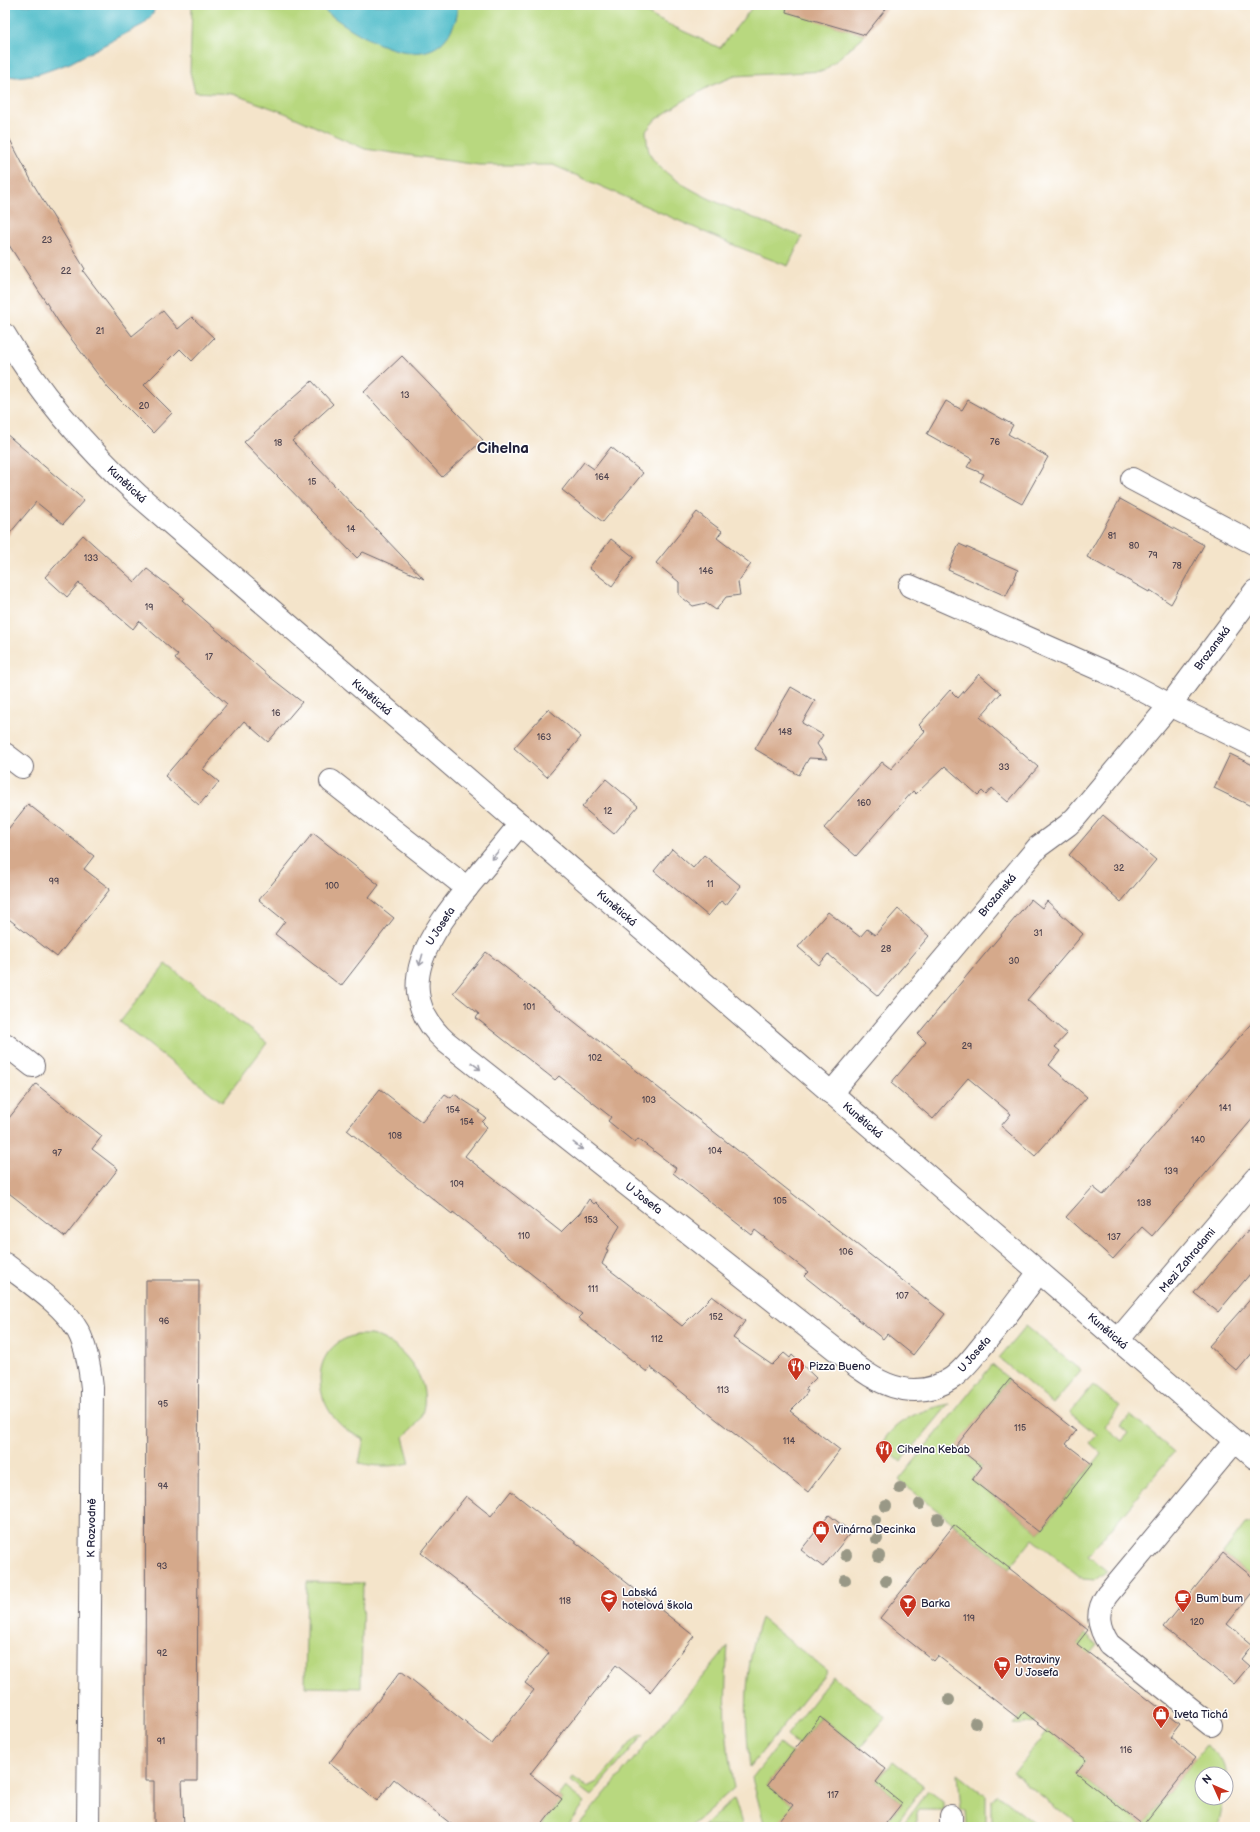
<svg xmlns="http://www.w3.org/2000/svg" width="1260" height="1832" font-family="'Balsamiq Sans',sans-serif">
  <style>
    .green { fill: #b8d87f; stroke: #6d7d5d }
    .water { fill: #52becb; stroke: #3a7083 }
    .building { fill: #d5a98b }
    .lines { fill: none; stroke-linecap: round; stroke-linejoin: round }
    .minor-casing { stroke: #6c666d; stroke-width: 24 }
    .minor { stroke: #fff; stroke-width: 22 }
    .tree { fill: #999886 }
    .oneway { stroke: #9c9ca7 }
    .labels { text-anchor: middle; stroke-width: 3; stroke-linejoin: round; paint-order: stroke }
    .number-label { font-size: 9px; fill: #4f444f }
    .street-label { font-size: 11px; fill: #22223b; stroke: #fff }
    .poi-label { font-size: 11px; fill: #22223b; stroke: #fff; text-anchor: start }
    .district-label { font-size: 15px; font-weight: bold; fill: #22223b; stroke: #fff }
  </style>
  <rect width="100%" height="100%" fill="#fff"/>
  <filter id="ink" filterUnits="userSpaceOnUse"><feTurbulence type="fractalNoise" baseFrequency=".025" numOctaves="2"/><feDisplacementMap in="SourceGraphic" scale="8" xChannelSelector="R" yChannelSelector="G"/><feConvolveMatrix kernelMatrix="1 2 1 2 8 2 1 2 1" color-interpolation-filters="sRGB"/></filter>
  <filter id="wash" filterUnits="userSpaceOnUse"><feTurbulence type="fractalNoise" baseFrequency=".012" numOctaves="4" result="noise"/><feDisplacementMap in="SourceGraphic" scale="16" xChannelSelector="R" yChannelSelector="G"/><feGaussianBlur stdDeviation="0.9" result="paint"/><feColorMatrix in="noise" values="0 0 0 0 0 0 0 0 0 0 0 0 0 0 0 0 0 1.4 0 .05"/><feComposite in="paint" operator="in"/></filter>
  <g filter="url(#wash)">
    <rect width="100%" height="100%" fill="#f4e4ca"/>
    <g class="green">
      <path d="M192 5H633L657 19 720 48 754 5H776L825 23 865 35 824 71 735 76 710 86 680 103 655 120 646 131C647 140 647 150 652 158 677 193 762 220 802 237L788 266 736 246 553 165H479L365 149 285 113 233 94 195 92 190 72Z"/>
      <polygon points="166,964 267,1043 222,1102 120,1022"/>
      <polygon points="1026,1326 1081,1371 1053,1404 999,1358"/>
      <path d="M356 1335C365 1335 373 1334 381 1338 408 1350 434 1386 421 1416 418 1425 410 1431 403 1437L410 1463C391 1467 377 1467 359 1463L364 1439C357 1436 349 1432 343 1427 311 1399 310 1346 356 1335Z"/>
      <polygon points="992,1365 1009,1379 957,1446 982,1467 972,1480 1039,1532 1101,1453 1090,1443 1097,1435 1070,1413 1093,1385 1120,1407 1104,1426 1122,1441 1129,1433 1121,1426 1130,1415 1174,1452 1088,1556 1107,1571 1095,1580 1083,1579 1033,1539 1009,1568 899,1480"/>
      <path d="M949 1404 901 1462 881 1445C895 1419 922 1410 949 1404Z"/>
      <polygon points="1253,1523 1255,1525 1255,1567 1249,1574 1223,1553 1245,1524"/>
      <polygon points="307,1582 363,1583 361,1688 305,1687"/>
      <path d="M761 1618 827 1671 750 1767C744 1717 744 1666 761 1618Z"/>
      <polygon points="1085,1634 1097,1645 1035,1722 1014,1725"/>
      <path d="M728 1646C724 1698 724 1737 734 1788L690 1827H577Z"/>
      <polygon points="833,1676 886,1717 860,1748 820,1717 798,1745 786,1736"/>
      <path d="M1072 1699 1060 1740 1086 1760 1076 1773 1143 1825 1206 1745C1220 1755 1228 1763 1226 1782V1774H1202V1798H1223L1217 1827H1081L1013 1773Z"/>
      <polygon points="642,1734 643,1735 591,1796 571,1781 573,1777 587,1787 597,1782 635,1738"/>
      <polygon points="779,1744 792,1753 767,1785 793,1805 794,1827 765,1827 752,1778"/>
      <polygon points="893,1761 924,1786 894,1827 883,1827 902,1803 876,1782"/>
      <polygon points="958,1774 986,1796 986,1827 966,1827 965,1810 961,1810"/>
      <polygon points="565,1787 585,1803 566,1827 540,1827 562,1799 558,1796"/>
      <polygon points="928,1790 943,1801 943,1810 917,1810 917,1827 901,1827"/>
      <polygon points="997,1794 1039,1827 992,1827 992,1800"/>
      <polygon points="734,1798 743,1827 703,1827"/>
    </g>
    <g class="water">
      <polygon points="5,5 155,5 153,14 144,24 70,63 39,74 17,77 5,76"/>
      <path d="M318 5H456C460 15 454 25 449 34 421 80 345 28 318 5Z"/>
    </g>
    <g id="blocks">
      <g class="building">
        <polygon points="787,5 889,5 865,35 786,12"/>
        <polygon points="5,130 32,182 85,269 83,271 132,336 163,311 178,329 192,317 214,338 192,361 180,349 144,385 172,413 153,433 108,388 60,324 5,239"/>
        <polygon points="402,356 483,440 442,477 364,392"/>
        <polygon points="312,381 333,404 292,441 424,579 363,552 357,558 244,442"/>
        <polygon points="968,400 1013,425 1008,434 1048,457 1022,504 980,481 984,474 967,467 972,459 927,434 946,401 962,410"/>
        <polygon points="5,433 84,500 63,524 36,502 5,539"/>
        <polygon points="611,447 643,473 603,522 562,490 584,462 594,469"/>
        <polygon points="1120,499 1204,545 1171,604 1150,590 1149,592 1087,557"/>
        <polygon points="697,512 722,531 717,538 751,564 738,582 740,595 726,597 716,610 706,603 693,606 679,595 679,582 656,563"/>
        <polygon points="83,535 135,582 147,569 164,582 184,598 182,600 270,677 302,702 268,742 244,721 203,769 219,782 199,805 165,776 227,704 175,659 178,655 139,621 133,629 79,583 67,597 45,577"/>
        <polygon points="611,539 634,557 612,586 589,568"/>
        <polygon points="959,544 1018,570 1006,596 948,570"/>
        <polygon points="979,674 1001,693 980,717 1038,767 1008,802 992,788 986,795 982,791 978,795 945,766 916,794 913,791 856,856 824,828 882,762 891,769 925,731 919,725 950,690 958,698"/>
        <polygon points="791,687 815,701 802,723 823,735 817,744 827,759 809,758 799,775 755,749"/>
        <polygon points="548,709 581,737 547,777 514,748"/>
        <polygon points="1230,754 1255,766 1255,808 1214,788"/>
        <polygon points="606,779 638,806 614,834 582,807"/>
        <polygon points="28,804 94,856 84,869 110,889 57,957 5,916 5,833"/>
        <polygon points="1103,815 1156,860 1121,902 1069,855"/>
        <polygon points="313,833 379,885 369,898 394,918 341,986 275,934 285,921 259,900"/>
        <polygon points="672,849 693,868 704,855 741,886 726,905 721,901 708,916 654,871"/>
        <polygon points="1031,899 1042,908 1047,901 1083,934 1027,1000 1067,1034 1055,1047 1060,1051 1049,1065 1087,1097 1035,1156 1001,1126 1011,1114 968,1078 933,1119 891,1083 926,1042 918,1034"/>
        <polygon points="898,909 929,936 878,996 828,954 819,965 798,947 828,912 860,937 867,929 875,935"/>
        <polygon points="486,952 945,1314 913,1355 887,1334 883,1339 804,1276 808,1272 755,1230 752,1235 673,1173 676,1168 638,1139 635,1143 608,1121 611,1117 559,1076 555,1080 476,1018 479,1014 453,993"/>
        <polygon points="1255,1019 1255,1116 1152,1236 1142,1227 1113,1259 1066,1217 1093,1187 1103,1195"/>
        <polygon points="36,1084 102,1136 92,1149 118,1169 65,1237 5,1190 5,1123"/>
        <polygon points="380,1089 422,1122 445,1094 451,1098 454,1094 480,1111 478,1112 486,1118 482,1122 487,1127 465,1156 561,1232 580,1213 589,1199 594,1204 596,1202 620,1226 606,1249 608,1250 602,1264 641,1294 682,1326 712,1296 745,1321 733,1338 772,1365 784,1353 790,1358 792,1355 816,1378 805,1389 808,1391 803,1398 790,1411 840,1450 808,1492 650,1367 647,1372 578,1318 582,1314 453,1212 452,1214 347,1130"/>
        <polygon points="1255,1222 1255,1268 1218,1312 1194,1293"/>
        <polygon points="146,1280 199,1280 197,1781 182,1781 184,1827 154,1827 154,1781 145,1781"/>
        <polygon points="1255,1294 1255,1350 1237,1371 1209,1346"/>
        <polygon points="1010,1379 1076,1431 1066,1444 1092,1464 1039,1532 972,1480 982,1467 956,1446"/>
        <polygon points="511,1491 694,1636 650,1692 616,1665 530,1774 562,1799 540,1827 455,1827 394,1779 377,1801 329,1763 401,1671 492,1744 534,1690 525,1683 549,1653 421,1553 466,1496 491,1516"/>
        <polygon points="829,1515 851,1532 823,1567 801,1550"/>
        <polygon points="954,1525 1088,1630 1077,1644 1180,1724 1170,1737 1196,1758 1143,1825 1076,1773 1086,1760 1024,1712 1019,1719 938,1656 934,1661 880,1618"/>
        <polygon points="1223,1553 1255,1579 1255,1589 1227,1624 1252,1645 1241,1659 1249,1666 1234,1684 1163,1627"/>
        <polygon points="820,1717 886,1769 876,1782 902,1803 883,1827 775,1827 793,1805 767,1785"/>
      </g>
    </g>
  </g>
  <g filter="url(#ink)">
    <use href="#blocks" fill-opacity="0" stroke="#6c666d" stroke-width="1"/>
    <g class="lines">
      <defs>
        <g id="minor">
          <path d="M5 335C40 395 87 448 138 495L1255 1458"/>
          <polyline points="1132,479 1255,544"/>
          <polyline points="910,586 1119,678 1170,705 1255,746"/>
          <polyline points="5,754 22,767"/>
          <polyline points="331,781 467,888"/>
          <path d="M520 824C504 844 487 864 471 883 432 931 387 989 446 1042L859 1368C887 1389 920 1400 952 1378 966 1368 976 1353 987 1340 1005 1318 1022 1295 1039 1272"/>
          <polyline points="5,1044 33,1066"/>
          <polyline points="831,1093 1038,847 1068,825 1076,817 1170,705 1255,591"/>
          <path d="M5 1264C28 1282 64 1305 78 1331 87 1348 90 1369 92 1388L88 1827"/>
          <polyline points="1118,1340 1255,1179"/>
          <path d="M1211 1725 1109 1644C1098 1627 1095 1612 1107 1595L1235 1441"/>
          <polyline points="951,1816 951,1827"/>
        </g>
      </defs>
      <use href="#minor" class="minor-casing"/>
      <use href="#minor" class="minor"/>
    </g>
    <g class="tree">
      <circle cx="900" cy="1488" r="6"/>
      <circle cx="920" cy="1504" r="6"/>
      <circle cx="886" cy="1506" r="6"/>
      <circle cx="938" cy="1519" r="6"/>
      <circle cx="875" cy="1520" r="6"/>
      <circle cx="877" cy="1539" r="6"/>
      <circle cx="846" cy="1555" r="6"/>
      <circle cx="879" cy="1556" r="6"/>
      <circle cx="845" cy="1580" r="6"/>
      <circle cx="886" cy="1581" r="6"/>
      <circle cx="949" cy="1700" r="6"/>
      <circle cx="975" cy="1723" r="6"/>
    </g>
    <defs><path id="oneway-shaft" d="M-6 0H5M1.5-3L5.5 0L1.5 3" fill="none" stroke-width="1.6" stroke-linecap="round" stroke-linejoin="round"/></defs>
    <g class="oneway">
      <use href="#oneway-shaft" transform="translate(495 855) rotate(130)"/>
      <use href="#oneway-shaft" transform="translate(421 960) rotate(106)"/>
      <use href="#oneway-shaft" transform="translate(476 1066) rotate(38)"/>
      <use href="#oneway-shaft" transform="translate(578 1146) rotate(38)"/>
    </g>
  </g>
  <defs>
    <symbol id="restaurant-pin" viewBox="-11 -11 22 30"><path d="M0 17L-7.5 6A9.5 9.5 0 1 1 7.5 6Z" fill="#c8321e" stroke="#fff"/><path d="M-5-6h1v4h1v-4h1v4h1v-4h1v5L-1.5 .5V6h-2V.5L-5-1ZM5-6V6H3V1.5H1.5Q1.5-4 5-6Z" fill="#fff"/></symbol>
    <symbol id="shop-pin" viewBox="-11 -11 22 30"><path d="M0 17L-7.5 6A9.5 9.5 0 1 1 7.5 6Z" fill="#c8321e" stroke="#fff"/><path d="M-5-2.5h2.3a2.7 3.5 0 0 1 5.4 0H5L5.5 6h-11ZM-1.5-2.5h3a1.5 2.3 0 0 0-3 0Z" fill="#fff"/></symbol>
    <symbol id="school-pin" viewBox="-11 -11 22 30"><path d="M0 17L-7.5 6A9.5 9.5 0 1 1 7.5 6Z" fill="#c8321e" stroke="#fff"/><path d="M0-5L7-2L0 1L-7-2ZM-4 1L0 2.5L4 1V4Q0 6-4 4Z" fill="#fff"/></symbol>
    <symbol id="cafe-pin" viewBox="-11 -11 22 30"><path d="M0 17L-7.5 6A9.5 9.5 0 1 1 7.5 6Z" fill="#c8321e" stroke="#fff"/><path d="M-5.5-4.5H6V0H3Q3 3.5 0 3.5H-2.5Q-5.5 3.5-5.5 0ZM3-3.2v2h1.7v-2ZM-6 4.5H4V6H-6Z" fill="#fff"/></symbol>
    <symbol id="bar-pin" viewBox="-11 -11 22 30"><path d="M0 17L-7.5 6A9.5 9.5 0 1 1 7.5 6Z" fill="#c8321e" stroke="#fff"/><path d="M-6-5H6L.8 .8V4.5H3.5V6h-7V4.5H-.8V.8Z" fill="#fff"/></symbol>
    <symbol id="supermarket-pin" viewBox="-11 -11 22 30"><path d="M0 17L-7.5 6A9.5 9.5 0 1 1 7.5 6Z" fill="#c8321e" stroke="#fff"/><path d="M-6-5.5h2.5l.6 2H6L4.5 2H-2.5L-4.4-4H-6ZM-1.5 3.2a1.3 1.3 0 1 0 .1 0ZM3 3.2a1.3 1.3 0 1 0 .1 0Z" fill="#fff"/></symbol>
  </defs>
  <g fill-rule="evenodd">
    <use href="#restaurant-pin" x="786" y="1356" width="20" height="27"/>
    <use href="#restaurant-pin" x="874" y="1439" width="20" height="27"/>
    <use href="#shop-pin" x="811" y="1519" width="20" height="27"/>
    <use href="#school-pin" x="599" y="1588" width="20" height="27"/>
    <use href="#cafe-pin" x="1173" y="1588" width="20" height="27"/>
    <use href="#bar-pin" x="898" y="1593" width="20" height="27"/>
    <use href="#supermarket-pin" x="992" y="1655" width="20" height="27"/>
    <use href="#shop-pin" x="1151" y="1704" width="20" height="27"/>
  </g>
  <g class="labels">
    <g class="number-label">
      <text x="47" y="243">23</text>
      <text x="66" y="274">22</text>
      <text x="100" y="334">21</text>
      <text x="405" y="398">13</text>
      <text x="144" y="409">20</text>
      <text x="995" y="445">76</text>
      <text x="278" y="446">18</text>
      <text x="602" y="480">164</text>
      <text x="312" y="485">15</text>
      <text x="351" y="532">14</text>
      <text x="1112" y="539">81</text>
      <text x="1134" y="549">80</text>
      <text x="1153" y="558">79</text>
      <text x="91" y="561">133</text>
      <text x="1177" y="569">78</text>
      <text x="706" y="574">146</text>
      <text x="149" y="610">19</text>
      <text x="209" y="660">17</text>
      <text x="276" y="716">16</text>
      <text x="785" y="735">148</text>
      <text x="544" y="740">163</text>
      <text x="1004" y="770">33</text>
      <text x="864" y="806">160</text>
      <text x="608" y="814">12</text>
      <text x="1119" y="871">32</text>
      <text x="54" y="884">99</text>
      <text x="710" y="887">11</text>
      <text x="332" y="889">100</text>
      <text x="1038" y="936">31</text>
      <text x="886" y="952">28</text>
      <text x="1014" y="964">30</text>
      <text x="529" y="1010">101</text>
      <text x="967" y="1049">29</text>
      <text x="595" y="1061">102</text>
      <text x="649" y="1103">103</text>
      <text x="1225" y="1111">141</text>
      <text x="453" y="1113">154</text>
      <text x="467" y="1125">154</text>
      <text x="395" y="1139">108</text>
      <text x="1198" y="1143">140</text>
      <text x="715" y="1154">104</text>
      <text x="57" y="1156">97</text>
      <text x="1171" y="1174">139</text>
      <text x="457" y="1187">109</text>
      <text x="780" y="1204">105</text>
      <text x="1144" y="1206">138</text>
      <text x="591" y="1223">153</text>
      <text x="524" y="1239">110</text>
      <text x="1114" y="1240">137</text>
      <text x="846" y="1255">106</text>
      <text x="593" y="1292">111</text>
      <text x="902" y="1299">107</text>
      <text x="716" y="1320">152</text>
      <text x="164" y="1324">96</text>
      <text x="657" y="1342">112</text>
      <text x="723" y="1393">113</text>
      <text x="163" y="1407">95</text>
      <text x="1020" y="1431">115</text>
      <text x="789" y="1444">114</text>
      <text x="163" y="1489">94</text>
      <text x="162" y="1569">93</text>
      <text x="565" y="1604">118</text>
      <text x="969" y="1621">119</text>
      <text x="1197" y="1625">120</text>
      <text x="162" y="1656">92</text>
      <text x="161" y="1744">91</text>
      <text x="1126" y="1753">116</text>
      <text x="833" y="1798">117</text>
    </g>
    <g class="street-label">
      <text transform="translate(127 484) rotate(43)" y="4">Kunětická</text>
      <text transform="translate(1212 648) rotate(-53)" y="4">Brozanská</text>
      <text transform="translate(372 697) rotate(41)" y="4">Kunětická</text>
      <text transform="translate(997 895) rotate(-50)" y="4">Brozanská</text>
      <text transform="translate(617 908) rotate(41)" y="4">Kunětická</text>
      <text transform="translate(440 926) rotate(-57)" y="4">U Josefa</text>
      <text transform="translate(863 1120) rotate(41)" y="4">Kunětická</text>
      <text transform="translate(644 1198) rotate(38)" y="4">U Josefa</text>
      <text transform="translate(1187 1260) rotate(-50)" y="4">Mezi Zahradami</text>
      <text transform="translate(1108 1331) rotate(41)" y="4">Kunětická</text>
      <text transform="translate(974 1354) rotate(-49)" y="4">U Josefa</text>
      <text transform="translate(91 1528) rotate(-89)" y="4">K Rozvodně</text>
    </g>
    <g class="poi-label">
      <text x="809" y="1370">Pizza Bueno</text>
      <text x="897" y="1453">Cihelna Kebab</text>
      <text x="834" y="1533">Vinárna Decinka</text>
      <text x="622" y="1596">Labská<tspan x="622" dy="13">hotelová škola</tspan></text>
      <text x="1196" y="1602">Bum bum</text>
      <text x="921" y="1607">Barka</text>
      <text x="1015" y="1663">Potraviny<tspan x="1015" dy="13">U Josefa</tspan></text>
      <text x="1174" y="1718">Iveta Tichá</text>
    </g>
    <g class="district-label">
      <text x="503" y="453">Cihelna</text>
    </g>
  </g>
  <rect width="1260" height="1832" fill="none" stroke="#fff" stroke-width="20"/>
  <g transform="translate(1214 1786) rotate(315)"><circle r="19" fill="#ffffff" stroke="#a7a7b1"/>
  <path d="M0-3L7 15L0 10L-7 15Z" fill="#c8321e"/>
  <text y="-6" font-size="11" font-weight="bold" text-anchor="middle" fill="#22223b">N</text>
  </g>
</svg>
